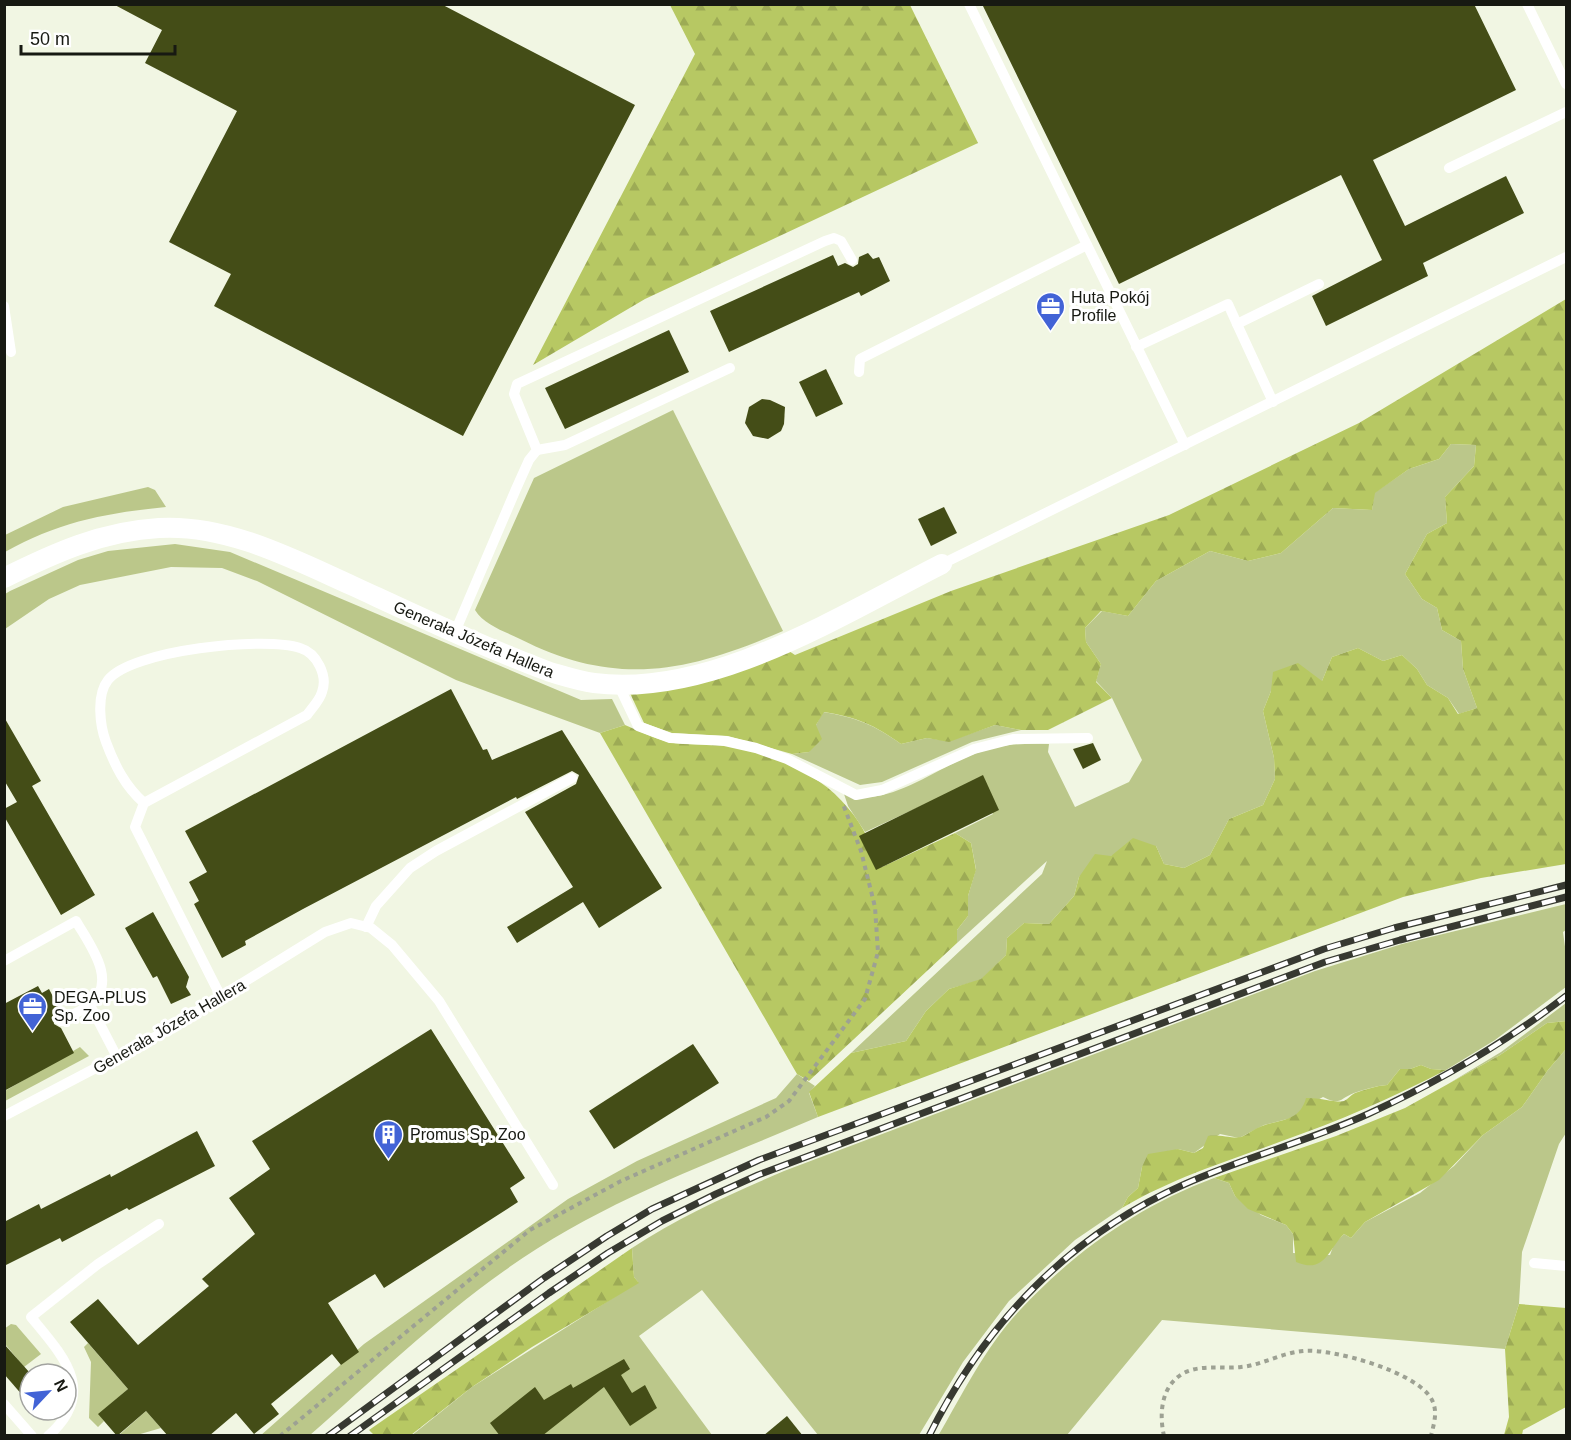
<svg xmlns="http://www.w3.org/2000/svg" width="1571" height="1440" font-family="Helvetica,sans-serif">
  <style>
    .green { fill: #bbc78a }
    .forest { fill: url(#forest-firs) }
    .building { fill: #444d17 }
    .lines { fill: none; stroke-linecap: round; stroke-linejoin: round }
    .path { stroke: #9da193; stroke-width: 4; stroke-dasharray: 4.5 4.5; stroke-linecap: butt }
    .service { stroke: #fff; stroke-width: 10 }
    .minor { stroke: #fff; stroke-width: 20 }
    .rail-casing { stroke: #373931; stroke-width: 7 }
    .rail { stroke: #fff; stroke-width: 4.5; stroke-dasharray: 14; stroke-linecap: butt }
    .labels { text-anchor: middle; stroke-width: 6; stroke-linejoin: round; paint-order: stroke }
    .poi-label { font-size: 16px; fill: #171912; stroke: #fff; text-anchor: start }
    .street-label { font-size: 16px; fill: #171912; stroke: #fff }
  </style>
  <defs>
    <pattern id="forest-firs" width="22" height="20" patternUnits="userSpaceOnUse" patternTransform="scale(1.5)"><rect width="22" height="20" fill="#b7c863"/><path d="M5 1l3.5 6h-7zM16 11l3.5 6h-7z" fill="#9dab55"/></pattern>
  </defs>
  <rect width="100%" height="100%" fill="#f1f6e3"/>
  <g class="green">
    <path d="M673 410 783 631C688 672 617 688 520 639 504 631 484 625 475 610L534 478Z"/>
    <path d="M1451 444 1476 445 1474 466 1445 497 1447 523 1427 534 1405 574 1422 599 1437 608 1442 630 1461 641 1463 669 1477 708 1459 714 1448 698 1427 685 1417 669 1402 655 1383 661 1358 648 1332 657 1322 681 1271 691 1263 711 1274 758 1275 779 1263 805 1229 819 1210 855 1184 868 1164 864 1156 846 1111 856 1079 877 1074 896 1049 924 1024 923 1007 938 1006 955 981 980 949 989 926 1011 906 1041 851 1053 1042 874 1047 861 957 943V930L968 916V896L976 869 971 843 955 833 993 814 977 780 865 832 848 806 844 794C889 809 936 767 977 753 1001 744 1023 743 1049 744L1048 752 1075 807 1129 782 1142 760 1112 698 1096 681 1101 664 1086 642 1085 628 1102 611 1128 616 1156 581 1210 551 1248 561 1281 553 1333 508 1372 510 1374 493 1409 469 1439 459Z"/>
    <path d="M148 487 155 490 166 507C106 513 58 522 5 552V535L63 507Z"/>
    <polygon points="175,544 230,552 581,700 612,699 625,725 600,733 456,680 257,581 222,568 171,567 80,585 49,599 5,629 5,594 10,591 78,560 108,551"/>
    <path d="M823 712C855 717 875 725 901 744L927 738 949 741 995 725 1021 730 972 742 882 782 860 785 792 754 809 752 816 725Z"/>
    <path d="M1566 904V930L1563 932 1566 954V987L1495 1040 1446 1070 1431 1069 1421 1065 1410 1069H1400L1387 1085C1376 1086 1365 1089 1354 1093 1339 1099 1341 1106 1323 1097L1303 1108 1295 1117 1264 1125 1239 1138 1220 1134 1194 1153 1178 1149 1142 1167 1138 1188 1128 1197 1122 1208 1075 1240 1009 1301 963 1362 919 1435H818L702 1290 639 1336 712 1435 411 1436 472 1387 638 1282 634 1277 632 1248C680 1216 731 1194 784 1171L1315 971 1402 944Z"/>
    <polygon points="1566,1003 1566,1021 1547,1023 1500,1055 1448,1084 1501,1052"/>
    <polygon points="80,1047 89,1056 5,1101 5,1091"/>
    <path d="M1566 1049V1133L1559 1144 1522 1252 1519 1304 1505 1349 1162 1320 1067 1435 938 1436C963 1393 986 1346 1020 1310 1075 1251 1139 1206 1214 1178L1229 1183 1235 1196 1261 1215 1286 1225 1293 1234V1253L1330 1255 1334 1244 1344 1234 1351 1238 1365 1222 1420 1193 1454 1166 1483 1135 1522 1107 1548 1070Z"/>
    <path d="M797 1074 815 1086 809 1093 818 1117C711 1163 599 1202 504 1271 435 1320 373 1380 310 1435L260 1436 364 1344 568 1199 637 1161 776 1098Z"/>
    <polygon points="11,1324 16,1325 41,1354 24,1367 5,1344 4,1329"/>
    <polygon points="88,1343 128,1389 99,1414 104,1421 98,1427 89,1418 91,1362 84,1347"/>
    <polygon points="146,1411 161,1428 137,1435 118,1436"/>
  </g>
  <g class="forest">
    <polygon points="670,5 910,5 978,143 645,299 533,365 695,54"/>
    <path d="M1566 299V864L1481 878 1403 897 818 1117 809 1092 851 1053 906 1041 926 1011 949 989 981 979 1006 955 1007 938 1024 923 1049 924 1074 896 1079 877 1095 854 1111 856 1133 838 1156 846 1164 864 1184 868 1210 855 1229 819 1263 805 1275 779 1274 758 1263 711 1271 691 1273 672 1298 663 1322 681 1332 657 1358 648 1383 661 1402 655 1417 669 1427 685 1448 698 1458 714 1477 708 1463 669 1461 641 1442 630 1437 608 1422 599 1405 574 1427 534 1447 523 1445 497 1474 466 1476 445 1451 444 1439 459 1409 469 1375 493 1372 510 1333 508 1281 553 1248 561 1210 551 1156 581 1128 616 1101 611 1085 628 1086 642 1101 664 1096 682 1112 698 1048 730H1021L995 725 949 742 927 738 901 744C875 725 856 717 824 712L816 725 822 739 809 752 792 754 728 736 672 733 644 723 628 689 786 649 795 655 951 591 1169 515 1359 423Z"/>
    <path d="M625 725C639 731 654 738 668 742 687 746 708 743 728 746 771 753 820 773 848 808 863 825 872 847 882 867L955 833 971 843 976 870 968 896V916L957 930V943L809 1081 797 1074 600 733Z"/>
    <path d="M1566 1021V1049L1548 1070 1522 1107 1483 1135 1439 1180 1365 1222 1351 1238 1344 1234C1327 1251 1325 1274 1296 1262L1293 1234 1286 1225 1248 1209 1235 1196 1229 1183 1214 1178 1336 1136 1405 1108 1500 1055 1547 1023Z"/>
    <path d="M1421 1065 1431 1069 1446 1070C1392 1098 1339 1121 1282 1141 1228 1161 1172 1178 1122 1208L1128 1197 1138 1188 1142 1167 1148 1154 1178 1149 1194 1153 1203 1148 1208 1136C1218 1134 1234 1139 1241 1137 1248 1134 1254 1129 1262 1126 1282 1119 1300 1121 1306 1098 1316 1097 1338 1103 1344 1101 1348 1099 1351 1095 1355 1093 1366 1089 1376 1086 1387 1085L1400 1069H1410Z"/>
    <polygon points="632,1248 634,1277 639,1283 532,1347 472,1387 411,1435 374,1435 369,1430"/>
    <polygon points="1519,1304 1566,1308 1566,1407 1523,1430 1522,1435 1504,1435 1509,1417 1505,1349"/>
  </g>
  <g class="building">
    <polygon points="113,4 441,4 635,105 463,436 214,306 231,274 169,242 237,111 145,63 162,30"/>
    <polygon points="982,4 1474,4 1516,90 1373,160 1405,226 1506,176 1524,213 1423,263 1428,276 1326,326 1312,296 1382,260 1341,175 1119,284"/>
    <polygon points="868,253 873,259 879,257 890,281 861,296 859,292 729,352 710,311 833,255 838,266 845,263 853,267 858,264 859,257"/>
    <polygon points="669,330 689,372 565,429 545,388"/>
    <polygon points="826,369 843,404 816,417 799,382"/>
    <polygon points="762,399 770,400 785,407 784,424 781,431 768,439 753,436 745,423 749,407"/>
    <polygon points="944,507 957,533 931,546 918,519"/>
    <polygon points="451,689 483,750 487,749 492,760 562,730 662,888 599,928 583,902 517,943 507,927 573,887 525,812 576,784 579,775 572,771 517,799 516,797 303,909 245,941 246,945 222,958 194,904 199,901 189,882 207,872 185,831"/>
    <polygon points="4,717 41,781 32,786 95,895 61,915 4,816 4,809 17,802 4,780"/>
    <polygon points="1093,743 1101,760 1083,769 1073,749"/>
    <polygon points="983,775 999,810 876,870 859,836"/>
    <polygon points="153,912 189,977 186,987 191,995 171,1004 157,976 153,978 125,928"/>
    <polygon points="38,986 42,993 49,989 60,1010 53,1013 54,1024 61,1028 74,1053 4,1091 4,1004"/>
    <polygon points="431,1029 525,1178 510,1188 518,1202 384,1288 375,1274 328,1303 359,1352 341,1365 332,1354 271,1404 279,1414 254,1434 236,1413 209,1436 168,1436 146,1411 117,1436 98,1414 128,1389 70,1322 98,1299 138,1345 209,1286 202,1279 255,1234 229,1198 270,1169 252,1141"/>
    <polygon points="693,1044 719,1083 614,1149 589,1111"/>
    <polygon points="197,1131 215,1166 129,1210 127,1208 62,1242 60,1238 4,1266 4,1222 39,1204 41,1209 110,1174 111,1177"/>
    <polygon points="4,1344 30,1373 30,1404 4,1374"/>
    <polygon points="624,1359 630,1369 621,1375 632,1393 645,1385 657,1408 630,1426 604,1387 542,1436 500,1436 490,1423 535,1387 544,1400 571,1384 573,1388"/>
    <polygon points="787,1416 803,1436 763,1436"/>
  </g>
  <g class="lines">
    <g class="path">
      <polyline points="280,1436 530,1230 621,1181 766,1117 789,1101 865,999 878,952 875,907 861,851 843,804"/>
      <path d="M1164 1436C1159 1414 1161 1387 1182 1374 1199 1364 1222 1369 1241 1367 1262 1365 1281 1353 1303 1351 1332 1348 1418 1372 1432 1400 1438 1412 1434 1423 1431 1436"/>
    </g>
    <g class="service">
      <polyline points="969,4 1185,445"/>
      <polyline points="1527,4 1566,84"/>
      <polyline points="1449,168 1566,112"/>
      <polyline points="4,306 11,352"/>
      <polyline points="1136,347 1228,304 1237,324"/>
      <polyline points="859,372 860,359 1087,245"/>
      <polyline points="1273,402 1237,324 1319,284"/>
      <polyline points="537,450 565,445 730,368"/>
      <polyline points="942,564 1566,257"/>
      <polyline points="455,632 516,489 529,460 537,450 514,394 517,384 825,241 834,238 841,241 852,260"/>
      <polyline points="618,684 638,726 670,738 725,741 756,748 787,759 856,795 882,790 974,749 1013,739 1088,738"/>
      <path d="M144 803C125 786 115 766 106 742 100 726 96 695 108 680 131 650 265 636 300 648 317 653 328 676 322 692 320 700 312 708 307 715L144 803 135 827 221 997"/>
      <polyline points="366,927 376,906 410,868 436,851 572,778"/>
      <path d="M4 961 76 921C89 944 119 981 90 1005 82 1011 70 1015 61 1021"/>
      <polyline points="90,1005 117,1057"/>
      <polyline points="4,1116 155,1037 325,932 351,923 371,928 392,945 439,1001 553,1185"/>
      <polyline points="1534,1263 1566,1266"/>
      <polyline points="4,1404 32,1436"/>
      <path d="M48 1436C98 1392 64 1357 31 1317L98 1264 159 1224"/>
    </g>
    <path class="minor" d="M4 578C54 553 103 531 159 528 227 524 293 559 353 586 418 616 483 647 550 672 564 676 579 681 594 683 711 698 841 615 942 564"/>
    <defs>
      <g id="rail">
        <polyline points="328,1436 544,1278 607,1236 652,1209 759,1160 1324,949 1394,928 1566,885"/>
        <polyline points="350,1436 549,1293 608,1253 662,1221 716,1194 758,1175 1325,962 1400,940 1566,897"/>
        <path d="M929 1436C985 1323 1070 1235 1185 1184 1245 1157 1309 1141 1368 1114 1438 1082 1505 1043 1566 996"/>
      </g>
    </defs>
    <use href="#rail" class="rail-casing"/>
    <use href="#rail" class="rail"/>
  </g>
  <defs>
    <symbol id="office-pin" viewBox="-11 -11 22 30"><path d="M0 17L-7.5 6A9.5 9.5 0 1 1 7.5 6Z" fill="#4263d6" stroke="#fff"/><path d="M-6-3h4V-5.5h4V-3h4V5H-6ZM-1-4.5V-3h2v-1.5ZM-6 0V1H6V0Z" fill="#fff"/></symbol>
    <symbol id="building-pin" viewBox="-11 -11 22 30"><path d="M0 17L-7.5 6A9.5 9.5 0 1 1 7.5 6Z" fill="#4263d6" stroke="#fff"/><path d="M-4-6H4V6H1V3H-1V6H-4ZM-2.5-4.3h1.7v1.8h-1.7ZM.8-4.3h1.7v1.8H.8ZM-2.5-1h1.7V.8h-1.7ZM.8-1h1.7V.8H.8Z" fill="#fff"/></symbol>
  </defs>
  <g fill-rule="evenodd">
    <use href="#office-pin" x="1034" y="290" width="33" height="45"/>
    <use href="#office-pin" x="16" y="990" width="33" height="45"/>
    <use href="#building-pin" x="372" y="1118" width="33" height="45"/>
  </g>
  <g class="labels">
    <g class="poi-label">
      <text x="1071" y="303">Huta Pokój<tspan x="1071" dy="18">Profile</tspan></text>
      <text x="54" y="1003">DEGA-PLUS<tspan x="54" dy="18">Sp. Zoo</tspan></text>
      <text x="410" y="1140">Promus Sp. Zoo</text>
    </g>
    <g class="street-label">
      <text transform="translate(474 639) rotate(23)" y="6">Generała Józefa Hallera</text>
      <text transform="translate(169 1026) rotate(-30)" y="6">Generała Józefa Hallera</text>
    </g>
  </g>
  <rect width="1571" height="1440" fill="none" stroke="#171912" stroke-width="12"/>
  <g transform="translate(48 1392) rotate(64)"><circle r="28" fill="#ffffff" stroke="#a2a3a0" stroke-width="1.5"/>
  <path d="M0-4.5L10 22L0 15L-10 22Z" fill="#4263d6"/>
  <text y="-9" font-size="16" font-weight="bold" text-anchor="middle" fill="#171912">N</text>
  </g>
  <path d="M21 45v9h154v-9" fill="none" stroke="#171912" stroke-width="3"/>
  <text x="30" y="45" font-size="18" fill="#171912" stroke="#ffffff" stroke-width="4.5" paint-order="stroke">50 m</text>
</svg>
